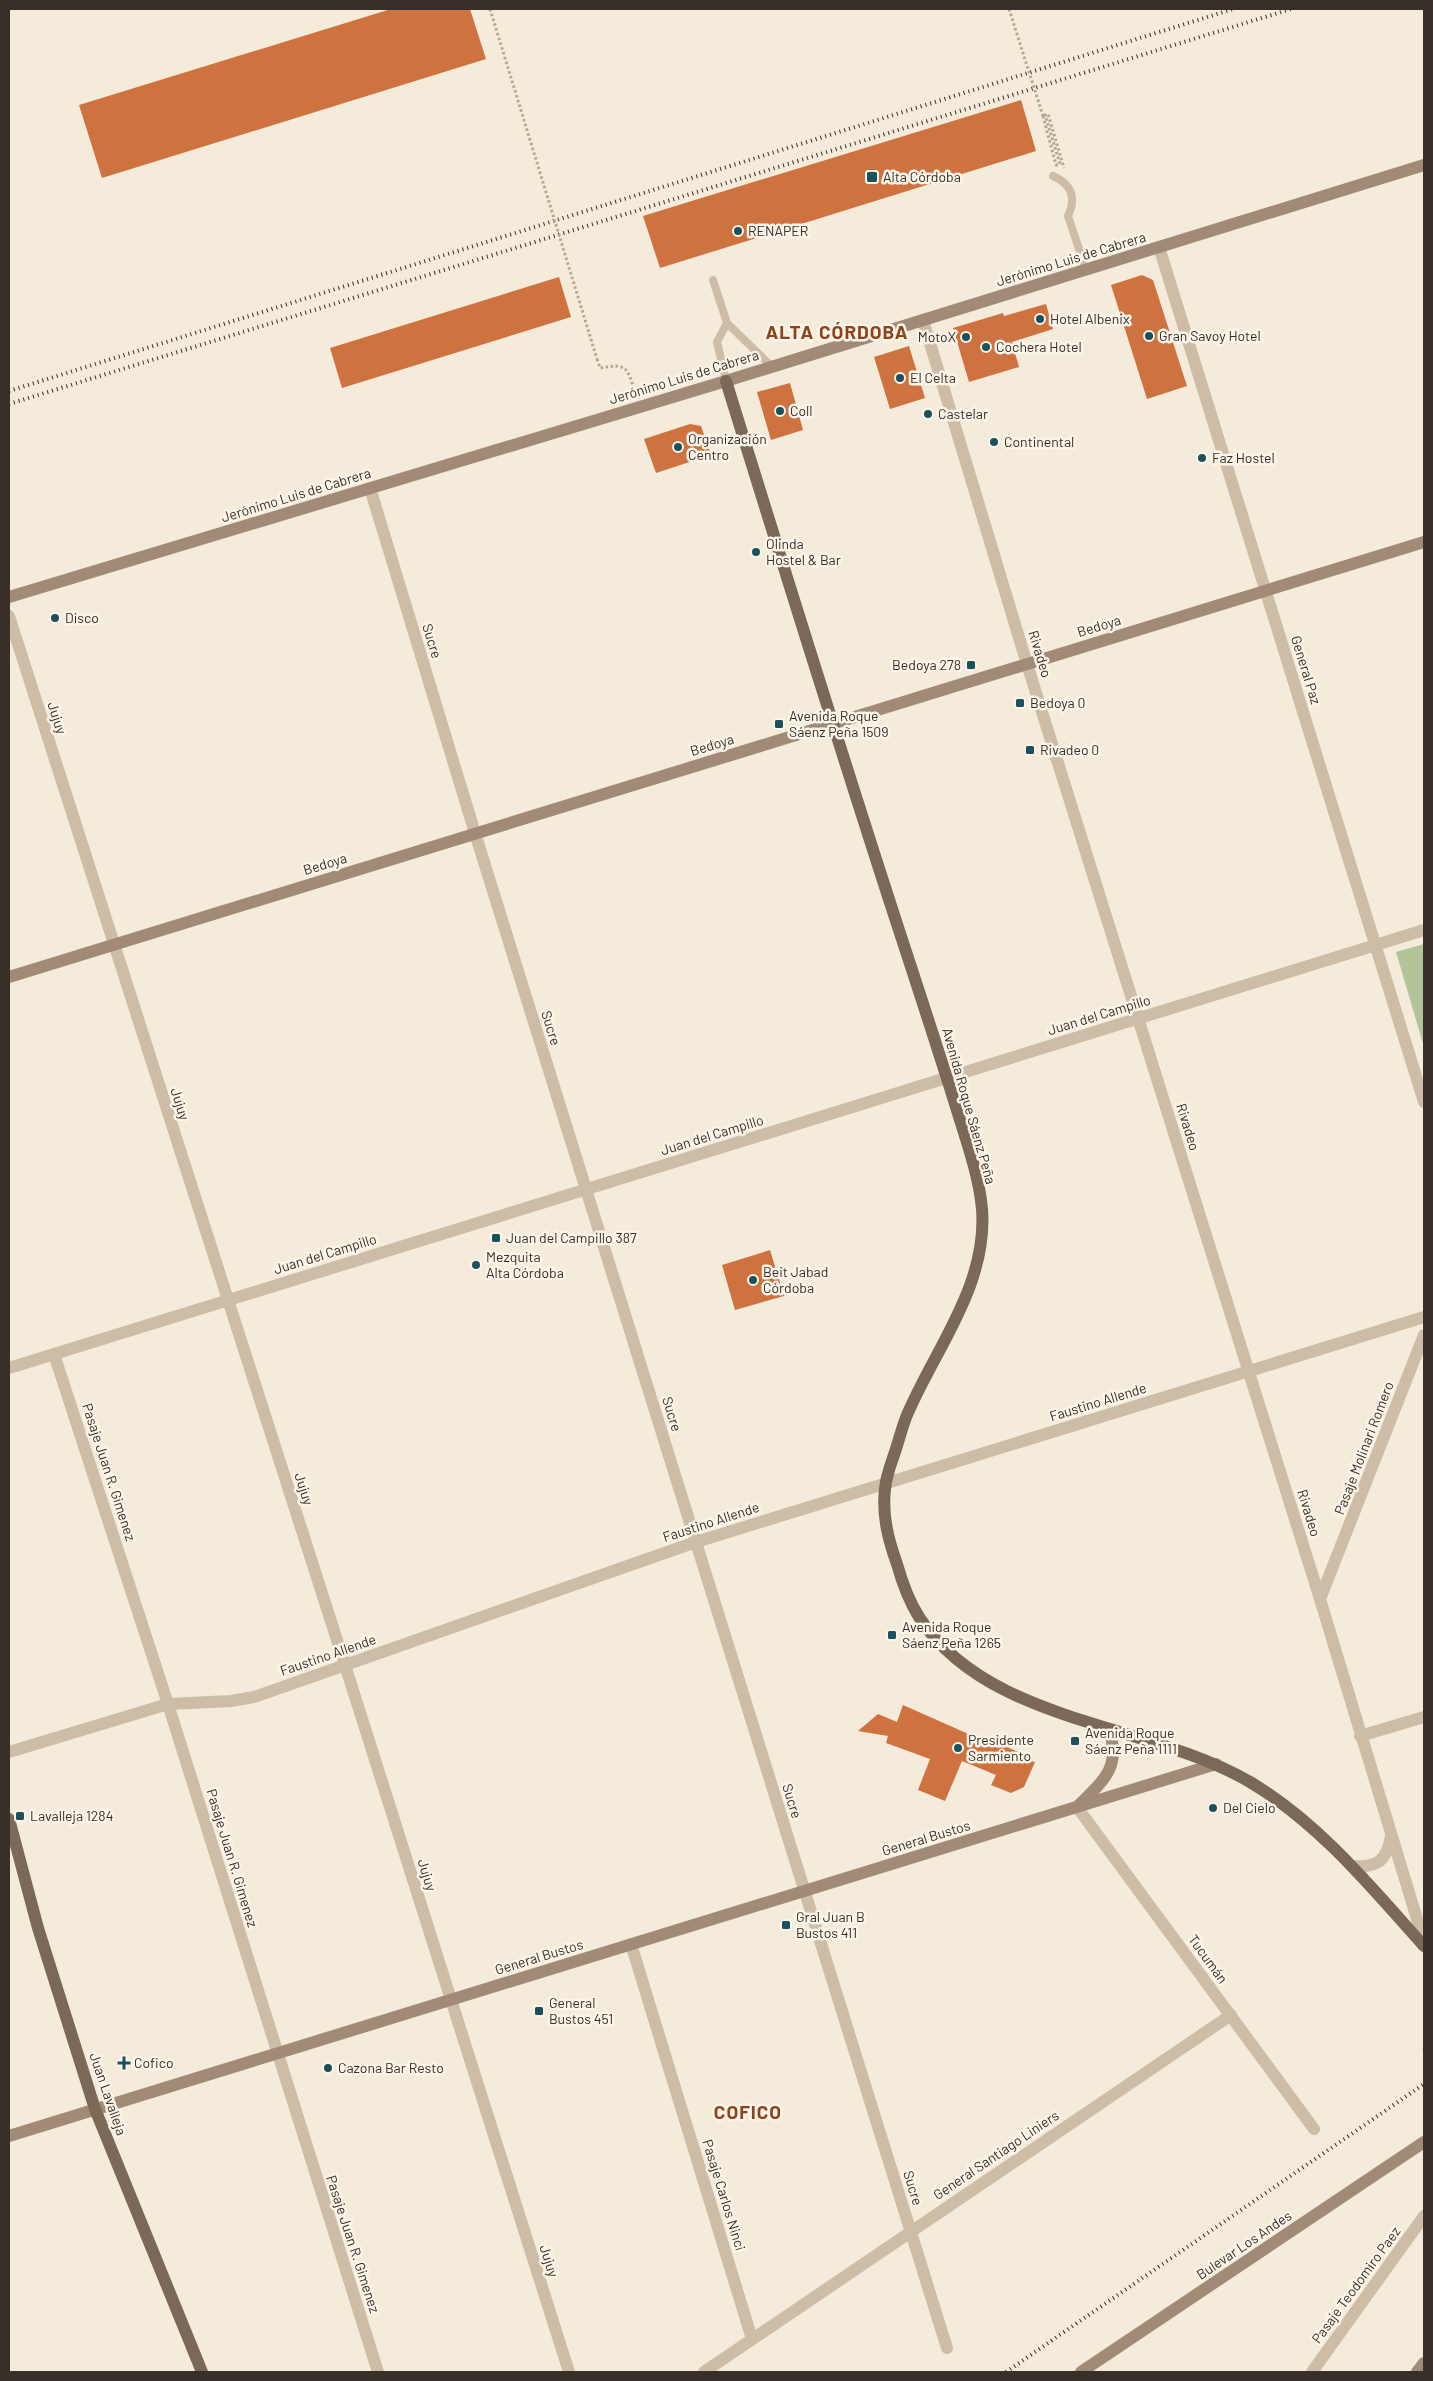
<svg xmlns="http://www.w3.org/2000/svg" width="1433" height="2381" viewBox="0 0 1433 2381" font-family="Barlow,sans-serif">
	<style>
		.green { fill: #b1c49a }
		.building { fill: #ce723f }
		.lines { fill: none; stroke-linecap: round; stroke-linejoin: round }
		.path { stroke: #b9a690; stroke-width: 3; stroke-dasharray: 2.5 2.5; stroke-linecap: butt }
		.service { stroke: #cdbca6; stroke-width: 8 }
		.minor { stroke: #cdbca6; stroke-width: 12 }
		.secondary { stroke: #a18b77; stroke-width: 12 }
		.primary { stroke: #7b6857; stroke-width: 12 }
		.rail { stroke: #382f28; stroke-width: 4; stroke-dasharray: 1 4; stroke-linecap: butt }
		.path-bridge { stroke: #b9a690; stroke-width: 3; stroke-dasharray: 2.5 2.5; stroke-linecap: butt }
		.poi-dot { fill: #1a515d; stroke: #fbf4e8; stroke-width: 2 }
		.labels { text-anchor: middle; stroke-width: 5; stroke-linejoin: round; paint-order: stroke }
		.poi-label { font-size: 14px; fill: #382f28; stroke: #fbf4e8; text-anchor: start }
		.street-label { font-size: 14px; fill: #382f28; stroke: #fbf4e8 }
		.district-label { font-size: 19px; font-weight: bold; letter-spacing: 1px; fill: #8d431b; stroke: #fbf4e8 }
	</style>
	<rect width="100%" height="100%" fill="#f4ebdb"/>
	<path class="green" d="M1424,944V1047L1396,952Z"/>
	<path class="building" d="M391,9H470L486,59L102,178L79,105Z
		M1021,100L1036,151L660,268L643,216Z
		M1142,275L1153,280L1187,386L1147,399L1111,285Z
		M559,277L571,317L342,388L330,348Z
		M1046,304L1053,329L1012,342L1019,367L969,382L953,328L1003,313L1004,316Z
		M909,346L925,398L890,409L874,357Z
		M790,383L803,430L771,440L757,392Z
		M690,424L701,426L711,455L656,473L644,439Z
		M770,1250L784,1296L735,1310L722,1265Z
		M903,1705L1000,1748L1002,1745L1033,1758L1031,1761L1035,1762L1024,1787L1011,1793L991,1785L996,1775L962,1761L945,1801L918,1790L930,1759L886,1743L888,1736L858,1731L878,1714L897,1722Z"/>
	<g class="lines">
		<path class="path" d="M1043,116L1056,165L1060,164L1045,115L1048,114L1064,168
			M597,359L600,368C627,363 627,367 635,392
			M1424,2049V2051"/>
		<path class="service" d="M1053,176C1071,184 1077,197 1068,216L1086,270
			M713,280L727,323L771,366
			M726,381L717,342L727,323"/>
		<path class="minor" d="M1159,247L1424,1102
			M923,320L1027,664L1320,1599L1424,1942
			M370,488L475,833L947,2348
			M9,616L345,1665L569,2372
			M54,1354L168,1704L378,2372
			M9,1368L1424,930
			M1320,1599L1424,1335
			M1360,1736L1424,1717
			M9,1752L168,1704L231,1701L254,1697L696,1542L1424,1317
			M1077,1807L1314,2129
			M1352,1866C1377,1868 1387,1861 1391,1836
			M631,1944L752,2339
			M704,2372L1231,2015
			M1312,2372L1424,2216"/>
		<path class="secondary" d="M9,597L726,381L1424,165
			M9,977L1424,542
			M1079,1805C1105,1779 1121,1767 1109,1729
			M9,2136L1216,1764
			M1081,2372L1424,2142
			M1417,2372L1424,2363"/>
		<path class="primary" d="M726,381C782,562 838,743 897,924C917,985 937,1046 956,1107C966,1140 979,1175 982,1209C988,1285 935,1349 907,1415C902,1427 899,1440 895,1452C891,1464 886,1476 885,1489C882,1515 888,1539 897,1564C902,1582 909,1601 919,1617C988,1724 1148,1722 1250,1782C1319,1823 1371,1887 1424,1946
			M9,1819L38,1928L95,2109L202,2372"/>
		<path class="rail" d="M9,391L1233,9
			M9,404L1291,9
			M1006,2372L1424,2084"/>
		<path class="path-bridge" d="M490,9L597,359
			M1009,9L1043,116"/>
	</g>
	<g class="poi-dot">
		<rect x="866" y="171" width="12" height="12" rx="2.5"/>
		<circle cx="738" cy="231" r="5"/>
		<circle cx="1040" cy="319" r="5"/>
		<circle cx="1149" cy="336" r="5"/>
		<circle cx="966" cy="337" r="5"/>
		<circle cx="986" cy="347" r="5"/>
		<circle cx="900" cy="378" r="5"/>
		<circle cx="780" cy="411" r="5"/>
		<circle cx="928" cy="414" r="5"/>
		<circle cx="994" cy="442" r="5"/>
		<circle cx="678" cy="447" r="5"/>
		<circle cx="1202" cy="458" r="5"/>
		<circle cx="756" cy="552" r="5"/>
		<circle cx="55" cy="618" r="5"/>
		<rect x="966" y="660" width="10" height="10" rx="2.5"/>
		<rect x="1015" y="698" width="10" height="10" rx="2.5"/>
		<rect x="774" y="719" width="10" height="10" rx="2.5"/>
		<rect x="1025" y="745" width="10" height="10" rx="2.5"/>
		<rect x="491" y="1233" width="10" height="10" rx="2.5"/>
		<circle cx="476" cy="1265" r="5"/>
		<circle cx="753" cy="1280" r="5"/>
		<rect x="887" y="1630" width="10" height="10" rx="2.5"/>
		<rect x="1070" y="1736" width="10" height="10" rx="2.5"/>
		<circle cx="958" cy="1748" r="5"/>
		<circle cx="1213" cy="1808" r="5"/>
		<rect x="15" y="1811" width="10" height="10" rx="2.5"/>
		<rect x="781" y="1920" width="10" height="10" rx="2.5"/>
		<rect x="534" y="2006" width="10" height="10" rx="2.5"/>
		<path d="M121.5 2055.5h5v5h5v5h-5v5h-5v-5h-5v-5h5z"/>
		<circle cx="328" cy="2068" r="5"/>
	</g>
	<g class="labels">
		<g class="poi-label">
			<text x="883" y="182">Alta Córdoba</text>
			<text x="748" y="236">RENAPER</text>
			<text x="1050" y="324">Hotel Albenix</text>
			<text x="1159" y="341">Gran Savoy Hotel</text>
			<text x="956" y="342" text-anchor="end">MotoX</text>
			<text x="996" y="352">Cochera Hotel</text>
			<text x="910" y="383">El Celta</text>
			<text x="790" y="416">Coll</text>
			<text x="938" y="419">Castelar</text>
			<text x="688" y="444">Organización<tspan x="688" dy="16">Centro</tspan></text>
			<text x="1004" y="447">Continental</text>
			<text x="1212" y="463">Faz Hostel</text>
			<text x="766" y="549">Olinda<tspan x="766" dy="16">Hostel &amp; Bar</tspan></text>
			<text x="65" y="623">Disco</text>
			<text x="961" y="670" text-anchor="end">Bedoya 278</text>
			<text x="1030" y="708">Bedoya 0</text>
			<text x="789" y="721">Avenida Roque<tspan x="789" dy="16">Sáenz Peña 1509</tspan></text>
			<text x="1040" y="755">Rivadeo 0</text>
			<text x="506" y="1243">Juan del Campillo 387</text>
			<text x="486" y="1262">Mezquita<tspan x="486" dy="16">Alta Córdoba</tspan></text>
			<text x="763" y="1277">Beit Jabad<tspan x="763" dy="16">Córdoba</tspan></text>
			<text x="902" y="1632">Avenida Roque<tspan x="902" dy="16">Sáenz Peña 1265</tspan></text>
			<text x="1085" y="1738">Avenida Roque<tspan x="1085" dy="16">Sáenz Peña 1111</tspan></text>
			<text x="968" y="1745">Presidente<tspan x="968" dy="16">Sarmiento</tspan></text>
			<text x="1223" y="1813">Del Cielo</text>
			<text x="30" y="1821">Lavalleja 1284</text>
			<text x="796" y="1922">Gral Juan B<tspan x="796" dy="16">Bustos 411</tspan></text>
			<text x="549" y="2008">General<tspan x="549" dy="16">Bustos 451</tspan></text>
			<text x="134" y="2068">Cofico</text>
			<text x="338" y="2073">Cazona Bar Resto</text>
		</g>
		<g class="street-label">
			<text transform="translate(1071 259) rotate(-17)" y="5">Jerónimo Luis de Cabrera</text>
			<text transform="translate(684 377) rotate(-17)" y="5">Jerónimo Luis de Cabrera</text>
			<text transform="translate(296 495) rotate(-17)" y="5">Jerónimo Luis de Cabrera</text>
			<text transform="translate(1099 626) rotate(-17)" y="5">Bedoya</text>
			<text transform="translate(432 641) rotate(73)" y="5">Sucre</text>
			<text transform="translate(1040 654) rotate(73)" y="5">Rivadeo</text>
			<text transform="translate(1306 670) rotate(73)" y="5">General Paz</text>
			<text transform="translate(57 718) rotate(72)" y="5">Jujuy</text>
			<text transform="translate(712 745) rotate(-17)" y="5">Bedoya</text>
			<text transform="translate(325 864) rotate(-17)" y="5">Bedoya</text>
			<text transform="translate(1099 1015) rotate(-17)" y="5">Juan del Campillo</text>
			<text transform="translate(551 1028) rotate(73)" y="5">Sucre</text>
			<text transform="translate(180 1104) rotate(72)" y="5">Jujuy</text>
			<text transform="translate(969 1106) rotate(74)" y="5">Avenida Roque Sáenz Peña</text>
			<text transform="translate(1188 1127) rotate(73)" y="5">Rivadeo</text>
			<text transform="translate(712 1135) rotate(-17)" y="5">Juan del Campillo</text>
			<text transform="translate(325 1254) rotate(-17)" y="5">Juan del Campillo</text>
			<text transform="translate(1098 1402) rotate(-17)" y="5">Faustino Allende</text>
			<text transform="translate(672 1414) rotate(73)" y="5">Sucre</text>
			<text transform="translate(1364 1448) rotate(-69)" y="5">Pasaje Molinari Romero</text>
			<text transform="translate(109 1472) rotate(72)" y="5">Pasaje Juan R. Gimenez</text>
			<text transform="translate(304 1489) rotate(72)" y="5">Jujuy</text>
			<text transform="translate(1309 1513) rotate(73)" y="5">Rivadeo</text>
			<text transform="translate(711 1522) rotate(-18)" y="5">Faustino Allende</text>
			<text transform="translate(328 1655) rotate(-19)" y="5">Faustino Allende</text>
			<text transform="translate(792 1801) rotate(73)" y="5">Sucre</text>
			<text transform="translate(926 1838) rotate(-17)" y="5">General Bustos</text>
			<text transform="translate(232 1858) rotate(73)" y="5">Pasaje Juan R. Gimenez</text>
			<text transform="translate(427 1875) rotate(73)" y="5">Jujuy</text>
			<text transform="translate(539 1957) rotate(-17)" y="5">General Bustos</text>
			<text transform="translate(1208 1959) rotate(54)" y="5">Tucumán</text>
			<text transform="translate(108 2094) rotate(71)" y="5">Juan Lavalleja</text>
			<text transform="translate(996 2155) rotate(-34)" y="5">General Santiago Liniers</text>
			<text transform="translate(913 2188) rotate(73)" y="5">Sucre</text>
			<text transform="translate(724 2195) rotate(73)" y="5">Pasaje Carlos Ninci</text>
			<text transform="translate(353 2244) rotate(72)" y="5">Pasaje Juan R. Gimenez</text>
			<text transform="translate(1244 2245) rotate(-34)" y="5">Bulevar Los Andes</text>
			<text transform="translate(549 2261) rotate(72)" y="5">Jujuy</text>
			<text transform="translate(1356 2285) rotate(-54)" y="5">Pasaje Teodomiro Paez</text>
		</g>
		<g class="district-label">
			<text x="837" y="339">ALTA CÓRDOBA</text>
			<text x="748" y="2119">COFICO</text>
		</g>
	</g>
	<rect width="1433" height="2381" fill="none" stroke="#382f28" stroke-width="20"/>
</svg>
